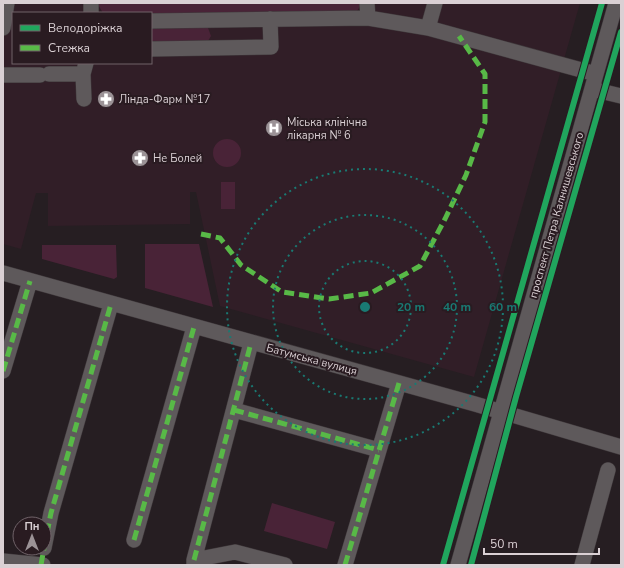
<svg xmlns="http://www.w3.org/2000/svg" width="624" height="568" viewBox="0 0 624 568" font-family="'Nunito Sans',sans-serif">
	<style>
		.built { fill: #311e27; fill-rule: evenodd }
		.green { fill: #492337 }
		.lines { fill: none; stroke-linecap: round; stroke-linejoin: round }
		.minor-casing { stroke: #3f383b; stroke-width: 16 }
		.minor { stroke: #5e595b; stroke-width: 15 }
		.quiet { stroke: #58b947; stroke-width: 5; stroke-dasharray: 10 5; stroke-linecap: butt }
		.cycleway-casing { stroke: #291b21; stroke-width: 8 }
		.cycleway { stroke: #20a55d; stroke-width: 6 }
		.ring { fill: none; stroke: #197a73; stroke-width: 2; stroke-dasharray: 2 4 }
		.labels { text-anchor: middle; stroke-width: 4; stroke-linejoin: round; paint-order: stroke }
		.poi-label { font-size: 11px; fill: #dad0d4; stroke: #291b21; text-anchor: start }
		.street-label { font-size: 11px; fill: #dad0d4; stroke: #291b21 }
		.centre { fill: #197a73; stroke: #291b21; stroke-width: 2 }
		.ring-label { font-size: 12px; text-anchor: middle; font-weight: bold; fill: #197a73; stroke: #291b21; stroke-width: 4; stroke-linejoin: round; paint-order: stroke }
	</style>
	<rect width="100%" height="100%" fill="#261e22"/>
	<path class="built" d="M3,3H580L474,377L220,306L196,192H190V224L48,226V193H36L21,249L3,244ZM13,13H151V63H13Z"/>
	<path class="green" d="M97,3H362L357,11L151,16V13H103Z
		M151,26L208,28L211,36L208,41L151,45Z
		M213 153a14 14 0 1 1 28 0a14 14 0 1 1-28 0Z
		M221,182H235V209H221Z
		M145,244H199L213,307L145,288Z
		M42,245H116L117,277L114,279L42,259Z
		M272,503L335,522L327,549L264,531Z"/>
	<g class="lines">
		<g class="minor-casing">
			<path id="minor" d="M91,3V13
				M367,3L368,18
				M151,21L368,18L428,28L596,74
				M3,28L7,3
				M428,28L435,3
				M151,49L271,47L270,19
				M49,74H83
				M3,75H40
				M592,89L621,96
				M84,99L83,74L86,63
				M3,273L475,404L621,447
				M3,371L30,281
				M234,410L379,450
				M134,540L194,327
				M44,548L51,513L111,304
				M194,560L251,343
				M3,561L43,565
				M194,565V560L235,552L285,565
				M345,565L399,383
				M458,565L616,3
				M582,565L608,470"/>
		</g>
		<use href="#minor" class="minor"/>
		<path class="quiet" d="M201,234L220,238L241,265L282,292L329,299L371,293L420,266L445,219L466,175L485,122V74L459,36
			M3,371L30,281
			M234,410L379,450
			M134,540L194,327
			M44,548L51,513L111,304
			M194,560L251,343
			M41,565L44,548
			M345,565L399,383"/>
		<g class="cycleway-casing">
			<path id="cycleway" d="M443,565L602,3
				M471,565L516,397L621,32"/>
		</g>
		<use href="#cycleway" class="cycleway"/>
	</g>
	<g class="ring">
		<circle cx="365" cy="307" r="46"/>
		<circle cx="365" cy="307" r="92"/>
		<circle cx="365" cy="307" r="138"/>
	</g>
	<defs>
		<g id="pharmacy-disc" transform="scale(0.9)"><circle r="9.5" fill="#9b9296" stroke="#291b21"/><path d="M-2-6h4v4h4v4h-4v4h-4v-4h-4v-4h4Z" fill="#fff"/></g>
		<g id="hospital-disc" transform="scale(0.9)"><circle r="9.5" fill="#9b9296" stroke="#291b21"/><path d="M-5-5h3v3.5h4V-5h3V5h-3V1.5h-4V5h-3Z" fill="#fff"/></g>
	</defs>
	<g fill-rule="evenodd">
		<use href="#pharmacy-disc" x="106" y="99"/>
		<use href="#hospital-disc" x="274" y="128"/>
		<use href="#pharmacy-disc" x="140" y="158"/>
	</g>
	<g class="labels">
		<g class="poi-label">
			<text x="119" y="103">Лінда-Фарм №17</text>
			<text x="287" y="126">Міська клінічна<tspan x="287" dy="13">лікарня № 6</tspan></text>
			<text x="153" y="162">Не Болей</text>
		</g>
		<g class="street-label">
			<text transform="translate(556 215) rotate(-74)" y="4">проспект Петра Калнишевського</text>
			<text transform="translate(312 359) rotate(15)" y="4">Батумська вулиця</text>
		</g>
	</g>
	<circle cx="365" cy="307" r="6" class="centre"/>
	<g class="ring-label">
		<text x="411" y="311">20 m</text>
		<text x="457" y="311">40 m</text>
		<text x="503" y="311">60 m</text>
	</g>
	<rect width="624" height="568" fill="none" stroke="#dad0d4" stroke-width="8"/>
	<rect x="12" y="12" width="140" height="52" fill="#291b21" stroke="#706369"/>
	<rect x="20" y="25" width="20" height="6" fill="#20a55d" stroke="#706369"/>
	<text x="48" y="32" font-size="12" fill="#dad0d4">Велодоріжка</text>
	<rect x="20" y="45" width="20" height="6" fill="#58b947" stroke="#706369"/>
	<text x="48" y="52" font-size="12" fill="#dad0d4">Стежка</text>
	<g transform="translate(32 536)"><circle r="19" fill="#291b21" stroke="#706369"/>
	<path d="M0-3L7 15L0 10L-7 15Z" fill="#9b9296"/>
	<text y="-6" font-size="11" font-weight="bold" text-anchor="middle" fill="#dad0d4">Пн</text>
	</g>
	<path d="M484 548v6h115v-6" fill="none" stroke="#dad0d4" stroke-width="2"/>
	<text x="490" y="548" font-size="12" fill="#dad0d4" stroke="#291b21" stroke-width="3" paint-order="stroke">50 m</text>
</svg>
